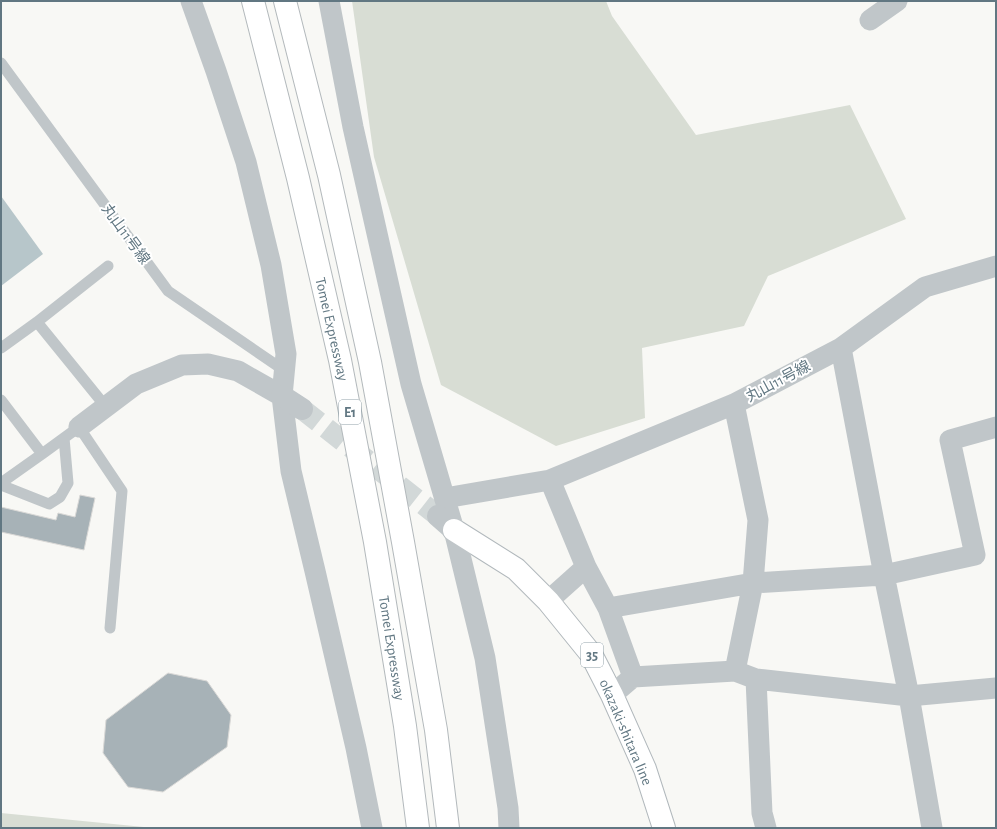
<svg xmlns="http://www.w3.org/2000/svg" width="997" height="829" viewBox="0 0 997 829" font-family="'Alegreya Sans','Noto Sans JP',sans-serif">
	<style>
		.green { fill: #d8ddd4 }
		.water { fill: #b7c6ca }
		.building { fill: #a7b2b7; stroke: #dad9d7 }
		.lines { fill: none; stroke-linecap: round; stroke-linejoin: round }
		.minor-tunnel { stroke: #d2d8d8; stroke-width: 21; stroke-dasharray: 21 10; stroke-linecap: butt }
		.primary-casing { stroke: #b1b8bc; stroke-width: 24 }
		.motorway-casing { stroke: #b3b9bc; stroke-width: 24 }
		.service { stroke: #c0c6c9; stroke-width: 11 }
		.minor { stroke: #c0c6c9; stroke-width: 21 }
		.tertiary { stroke: #c0c6c9; stroke-width: 22 }
		.primary { stroke: #fff; stroke-width: 22 }
		.motorway { stroke: #fff; stroke-width: 22 }
		.labels { text-anchor: middle; stroke-width: 4; stroke-linejoin: round; paint-order: stroke }
		.shield { fill: #fff; stroke: #90a0a8; stroke-width: 1 }
		.shield-label { font-size: 14px; font-weight: bold; fill: #617782 }
		.street-label { font-size: 15px; fill: #617782; stroke: #fff }
	</style>
	<rect width="100%" height="100%" fill="#f8f8f5"/>
	<path class="green" d="M352,1H606L612,16L696,135L850,105L906,219L768,276L744,326L642,348L645,418L556,446L441,385L374,157Z
		M1,813L154,828H1Z"/>
	<path class="water" d="M1,196L43,254L1,286Z"/>
	<path class="building" d="M80,495L95,498L84,550L1,532V507L56,520L58,513L75,517Z
		M168,673L207,681L231,715L227,747L163,792L128,787L103,753L106,720Z"/>
	<g class="lines">
		<path class="minor-tunnel" d="M302,409L438,516"/>
		<g class="primary-casing">
			<path id="primary" d="M454,530L516,569L548,601L591,654L612,695L645,769L664,828"/>
		</g>
		<g class="motorway-casing">
			<path id="motorway" d="M253,1L298,178L340,360L375,542L405,726L418,828
				M285,1L329,175L370,362L403,542L436,730L448,828"/>
		</g>
		<path class="service" d="M1,63L168,291L285,371
			M37,322L106,407
			M1,348L37,322L108,266
			M1,400L42,454L79,427L122,491L110,628
			M1,483L42,454
			M1,485L49,504L60,497L68,483L64,438"/>
		<path class="minor" d="M191,1L216,71L246,162L271,265L286,354L282,396L291,471L315,571L356,748L372,828
			M329,1L353,127L411,384L454,530L485,658L508,808L509,828
			M870,20L897,1
			M841,348L884,575L909,696L932,828
			M734,404L758,520L753,583L735,671
			M79,427L136,384L182,365L208,364L238,371L282,396
			M550,480L586,567L608,608L633,677
			M445,498L550,480L734,404L841,348L925,287L996,266
			M548,601L586,567
			M608,608L753,583L884,575L975,555L950,440L996,427V428
			M756,679L762,813L766,828
			M612,695L633,677L735,671L756,679L909,696L996,688"/>
		<path class="tertiary" d="M282,396L302,409
			M438,516L454,530"/>
		<use href="#primary" class="primary"/>
		<use href="#motorway" class="motorway"/>
	</g>
	<g class="labels">
		<g class="shield">
			<rect x="339" y="400" width="22" height="24" rx="3"/>
			<rect x="581" y="643" width="22" height="24" rx="3"/>
		</g>
		<g class="shield-label">
			<text x="350" y="417">E1</text>
			<text x="592" y="660">35</text>
		</g>
		<g class="street-label">
			<text transform="translate(126 234) rotate(54)" y="5">丸山11号線</text>
			<text transform="translate(332 329) rotate(77)" y="5">Tomei Expressway</text>
			<text transform="translate(778 381) rotate(-28)" y="5">丸山11号線</text>
			<text transform="translate(392 648) rotate(81)" y="5">Tomei Expressway</text>
			<text transform="translate(626 732) rotate(67)" y="5">okazaki-shitara line</text>
		</g>
	</g>
	<rect width="997" height="829" fill="none" stroke="#617782" stroke-width="4"/>
</svg>
